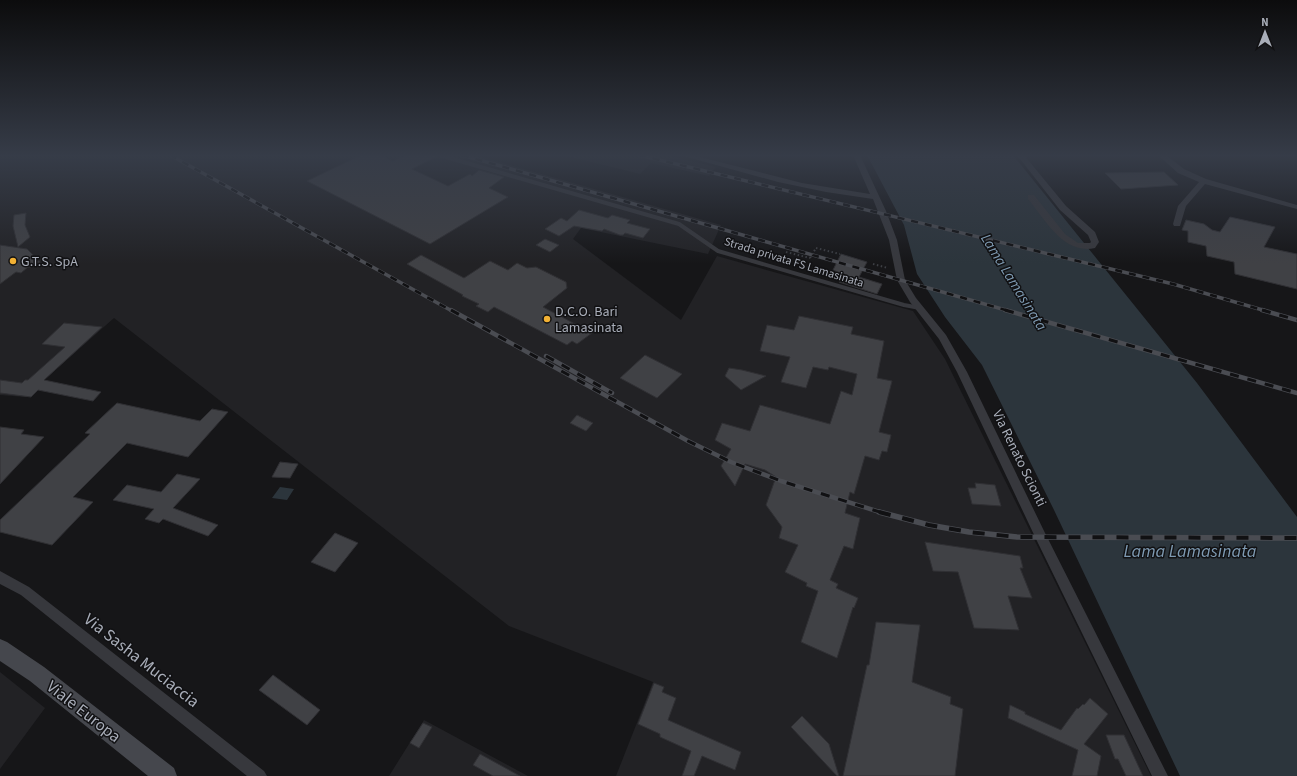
<svg xmlns="http://www.w3.org/2000/svg" width="1297" height="776" viewBox="0 0 1297 776" font-family="'Source Sans 3',sans-serif">
	<style>
		.built { fill: #222225 }
		.water { fill: #2c353c }
		.building { fill: #404145; stroke: #303034 }
		.lines { fill: none; stroke-linecap: round; stroke-linejoin: round }
		.path { stroke: #3d3f44; stroke-width: 2; stroke-dasharray: 1.5 2.5; stroke-linecap: butt }
		.service { stroke: #37383d; stroke-width: 4 }
		.minor { fill: #37383d; fill-rule: evenodd }
		.secondary { fill: #45474d; fill-rule: evenodd }
		.rail-far2-casing { stroke: #4a4c52; stroke-width: 3.5 }
		.rail-far1-casing { stroke: #4a4c52; stroke-width: 4.5 }
		.rail-casing { stroke: #4a4c52; stroke-width: 5.5 }
		.rail-far2 { stroke: #111113; stroke-width: 2.5; stroke-dasharray: 7; stroke-linecap: butt }
		.rail-far1 { stroke: #111113; stroke-width: 3; stroke-dasharray: 9; stroke-linecap: butt }
		.rail { stroke: #111113; stroke-width: 4; stroke-dasharray: 12; stroke-linecap: butt }
		.path-bridge { stroke: #3d3f44; stroke-width: 2; stroke-dasharray: 1.5 2.5; stroke-linecap: butt }
		.poi-dot { fill: #f2b134; stroke: #111113; stroke-width: 1.5 }
		.labels { text-anchor: middle; stroke-width: 3; stroke-linejoin: round; paint-order: stroke }
		.far-street-label { font-size: 12px; fill: #a8adb8; stroke: #111113 }
		.poi-label { font-size: 14px; fill: #a8adb8; stroke: #111113; text-anchor: start }
		.street-label { font-size: 14px; fill: #a8adb8; stroke: #111113 }
		.water-label { font-size: 15px; font-style: italic; fill: #7f9bb3; stroke: #111113 }
		.near-street-label { font-size: 17px; fill: #a8adb8; stroke: #111113 }
		.near-water-label { font-size: 18px; font-style: italic; fill: #7f9bb3; stroke: #111113 }
	</style>
	<rect width="100%" height="100%" fill="#161618"/>
	<path class="built" d="M0,155H475L721,225L708,254L581,228L573,239L681,320L717,256L913,311L945,359L1151,776H616L653,682L509,626L114,318L25,397L0,395Z
		M563,155H666L716,167L709,176L651,163L640,174Z
		M0,672L45,708L0,769Z
		M424,720L528,776H389Z"/>
	<path class="water" d="M867,155H1013L1197,383L1297,517V776H1180L1054,510L982,365L945,317L917,274L904,225Z
		M280,487L294,489L287,500L272,498Z"/>
	<path class="building" d="M361,155H380L393,161L405,155H436V157L412,169L448,186L470,174L472,176L479,170L504,177L489,188L508,197L430,244L307,181Z
		M1164,172L1178,185L1121,189L1105,173Z
		M579,210L608,218L612,215L630,220L627,223L650,229L643,238L625,233L623,235H620L604,229L602,231L574,226L559,236L545,229L561,218L567,221Z
		M26,213L25,225L30,237L18,247L13,226L14,215Z
		M1230,217L1275,227L1264,247L1297,254V289L1235,274L1234,262L1207,256L1206,246L1188,242V231L1182,230L1186,220L1204,224L1212,230L1220,232Z
		M545,239L559,245L550,252L536,245Z
		M0,245L27,249L33,255L31,256L40,262L31,267H28L21,273L16,272L0,284Z
		M841,254L867,262L859,277L882,284L877,294L839,282L843,274L833,270Z
		M421,255L464,278L490,261L508,270L517,263L527,268L536,267L566,282L567,288L543,307L592,333L577,344L572,341L567,345L494,307L488,312L476,306L479,304L462,296L463,295L407,264Z
		M799,316L853,327L851,334L884,341L877,378L892,381L879,432L891,435L887,452L882,451L879,460L865,456L854,494L850,492L845,513L860,518L853,549L844,546L830,580L838,584L836,588L858,598L854,608L853,607L837,658L801,642L818,591L806,586L807,583L785,572L798,545L779,538L782,527L766,505L776,477L765,470L745,464L735,486L721,466L731,449L715,440L722,423L750,431L760,405L830,424L841,391L852,395L857,374L829,367L828,370L813,367L806,388L781,382L790,357L760,351L767,325L794,330Z
		M64,323L102,327L44,380L101,392L93,401L38,390L31,397L0,393V380L22,383L25,380H28L65,347L42,344Z
		M645,355L682,374L657,398L620,378Z
		M729,368L742,370L766,376L741,390L725,376Z
		M117,403L200,421L212,409L228,412L188,457L127,443L73,497L93,502L52,545L0,532V520L90,434L85,433Z
		M577,415L593,423L586,431L570,423Z
		M0,427L24,430L21,434L44,437L0,484Z
		M280,462L298,464L290,478L272,477Z
		M177,474L200,479L173,508L218,525L208,536L163,519L159,523L145,519L154,509L113,500L127,485L161,492Z
		M975,483L995,485L1001,506L972,504L968,488H976Z
		M335,533L358,543L335,572L311,562Z
		M925,542L1020,556L1023,568H1020L1032,598L1008,596L1019,630L974,628L958,572L933,571Z
		M876,622L920,625L912,682L951,697L950,704L963,709L955,776H843L867,665H869Z
		M273,675L320,710L307,725L259,690Z
		M654,683L664,687L662,692L676,698L668,720L741,752L735,770L702,756L694,776H682L691,751L660,737V734L638,724Z
		M1090,698L1108,714L1084,744L1101,756L1097,776H1072L1078,750L1008,718L1010,705L1025,712V714L1061,730L1077,708L1078,709L1083,704L1084,705Z
		M802,716L829,744L839,776H837L791,727Z
		M423,723L432,727L419,748L410,743Z
		M1106,735H1124L1143,776H1126L1118,759H1115Z
		M480,754L520,776H493L473,765Z"/>
	<g class="lines">
		<path class="path" d="M816,248L840,254
			M786,252L810,258
			M873,264L888,268"/>
		<path class="service" d="M439,155L679,224L718,251L904,305L920,308"/>
		<path class="minor" d="M680,155H692L802,183L870,194L853,155H860L886,211L897,240L905,280L916,298L946,335L967,372L1045,533L1168,776H1152L1037,541L957,372L939,339L910,302L897,280L889,240L873,199L826,192L778,182Z
			M1017,155H1024L1066,206L1095,232L1099,242L1095,248C1063,255 1045,219 1028,199V195H1034L1065,234L1078,243H1090L1091,242L1088,235L1060,210Z
			M1158,155H1166L1184,169L1206,179L1297,205V209L1205,184L1186,206L1180,226H1174L1173,224L1178,206L1199,182L1178,173Z
			M0,571L29,587L264,771L267,776H247L21,595L0,584Z"/>
		<path class="secondary" d="M0,639L7,642L44,667L174,768L177,776H148L30,681L0,661Z"/>
		<g class="rail-far2-casing">
			<path id="rail-far2" d="M170,155L452,311
				M462,155L1009,311
				M639,155L1173,284L1266,311"/>
		</g>
		<g class="rail-far1-casing">
			<path id="rail-far1" d="M451,310L688,441L731,462L781,481L883,513
				M1005,310L1297,393
				M1262,310L1297,320
				M546,356L612,393"/>
		</g>
		<g class="rail-casing">
			<path id="rail" d="M879,512L929,525L969,532L1017,537L1297,538"/>
		</g>
		<use href="#rail-far2" class="rail-far2"/>
		<use href="#rail-far1" class="rail-far1"/>
		<use href="#rail" class="rail"/>
		<path class="path-bridge" d="M810,258L816,248"/>
	</g>
	<linearGradient id="sky" x2="0" y2="1"><stop stop-color="#0c0c0d"/><stop offset="0.59" stop-color="#363c48"/><stop offset="1" stop-color="#363c48" stop-opacity="0"/></linearGradient>
	<rect width="1297" height="264" fill="url(#sky)"/>
	<g class="poi-dot">
		<circle cx="13" cy="261" r="4"/>
		<circle cx="547" cy="319" r="4"/>
	</g>
	<g class="labels">
		<g class="far-street-label">
			<text transform="translate(794 262) rotate(17)" y="4">Strada privata FS Lamasinata</text>
		</g>
		<g class="poi-label">
			<text x="21" y="266">G.T.S. SpA</text>
			<text x="555" y="316">D.C.O. Bari<tspan x="555" dy="16">Lamasinata</tspan></text>
		</g>
		<g class="street-label">
			<text transform="translate(1020 458) rotate(64)" y="5">Via Renato Scionti</text>
		</g>
		<g class="water-label">
			<text transform="translate(1014 282) rotate(58)" y="5">Lama Lamasinata</text>
		</g>
		<g class="near-street-label">
			<text transform="translate(142 660) rotate(38)" y="6">Via Sasha Muciaccia</text>
			<text transform="translate(84 711) rotate(38)" y="6">Viale Europa</text>
		</g>
		<g class="near-water-label">
			<text x="1190" y="557">Lama Lamasinata</text>
		</g>
	</g>
	<g transform="translate(1265 32)" stroke="#111113" stroke-width="3" paint-order="stroke">
	<path d="M0-3L7 15L0 10L-7 15Z" fill="#a8adb8"/>
	<text y="-6" font-size="11" font-weight="bold" text-anchor="middle" fill="#a8adb8">N</text>
	</g>
</svg>
